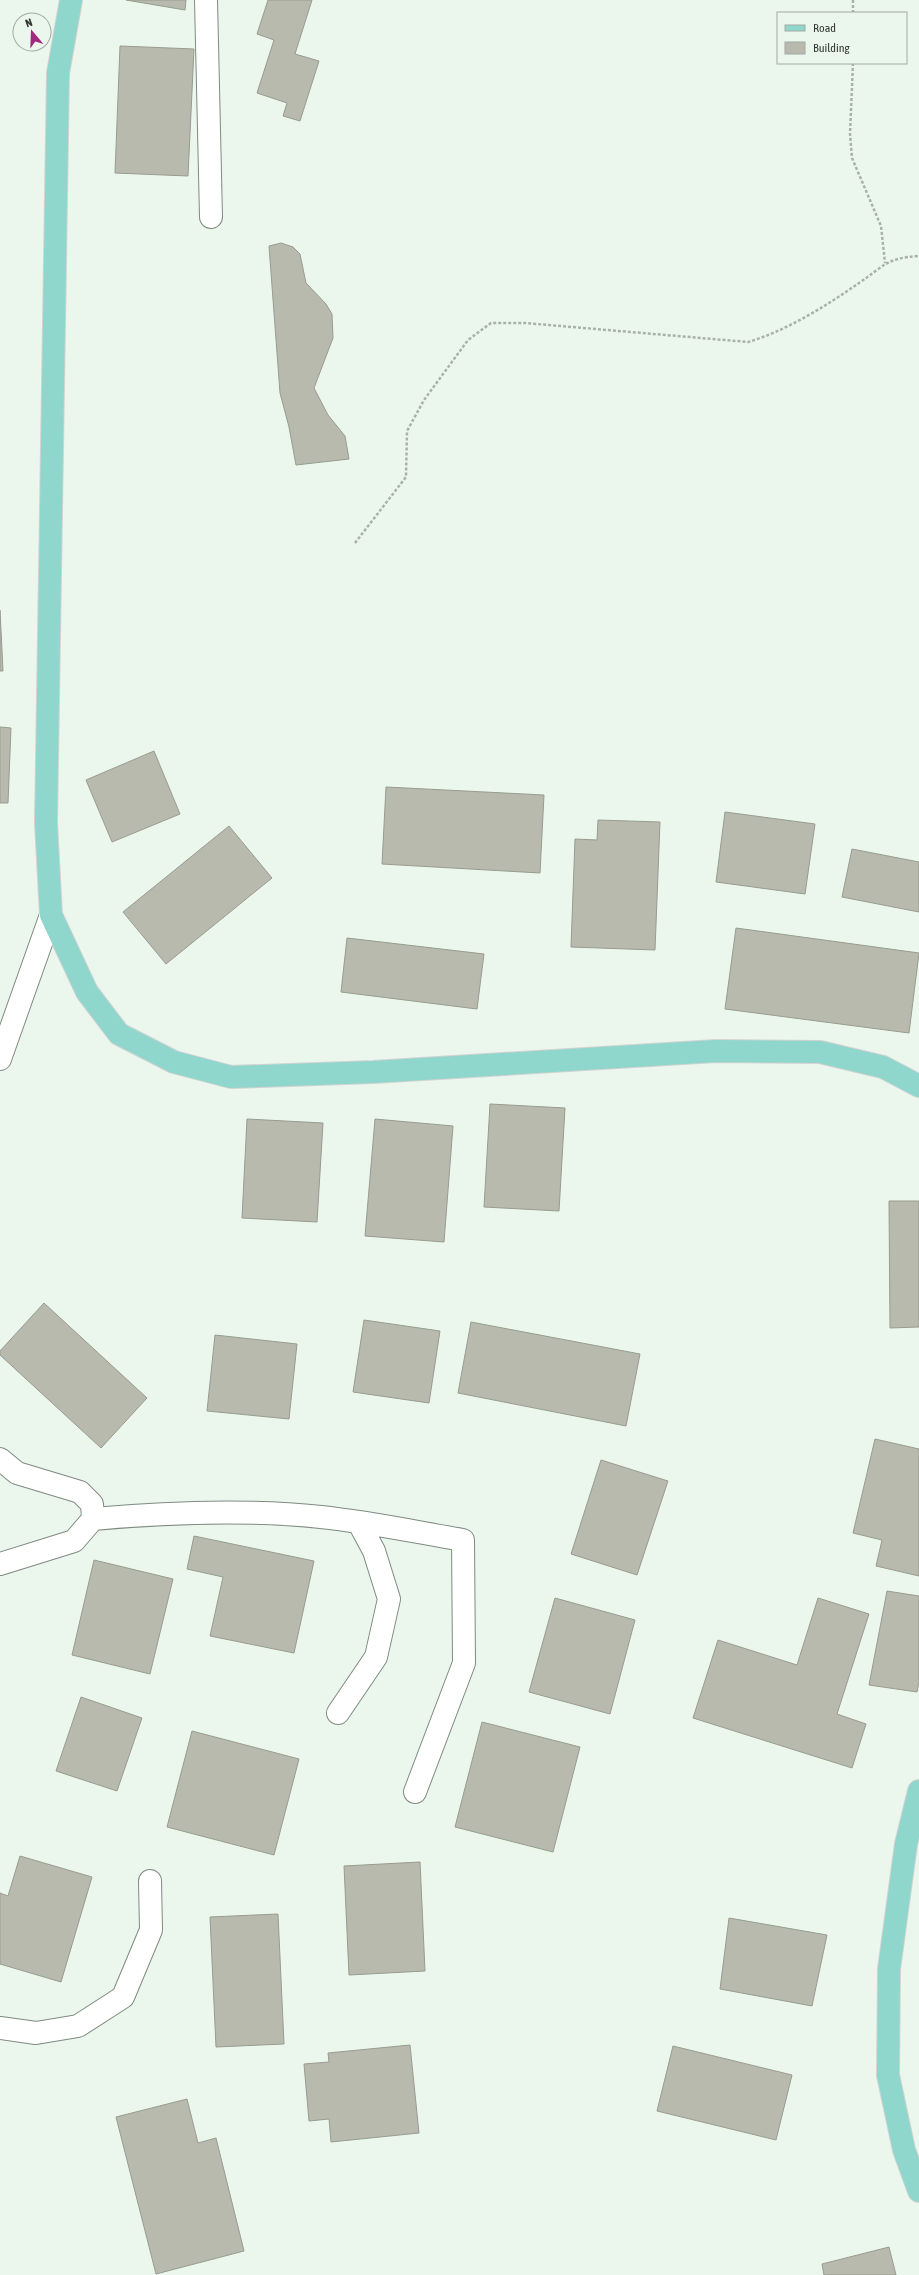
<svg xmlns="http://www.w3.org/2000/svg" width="919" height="2275" viewBox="0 0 919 2275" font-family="'Asap Condensed',sans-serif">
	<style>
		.building { fill: #b7baad; stroke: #999b8f }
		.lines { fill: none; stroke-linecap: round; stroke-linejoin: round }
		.minor-casing { stroke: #7f8a81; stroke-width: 24 }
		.major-casing { stroke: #d2d3d2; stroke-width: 24 }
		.path { stroke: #a9b2aa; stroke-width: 2.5; stroke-dasharray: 3 2; stroke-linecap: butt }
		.minor { stroke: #fff; stroke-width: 22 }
		.major { stroke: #8fd6cd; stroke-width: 22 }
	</style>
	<rect width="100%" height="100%" fill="#ebf7ed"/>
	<path class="building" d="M126,0H186L185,10Z
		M268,0H312L295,54L319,61L300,121L283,116L287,103L257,93L274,40L257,34Z
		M120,46L194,49L188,176L115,173Z
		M281,243L293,247L300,254L306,283L326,304L332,314L333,338L314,388L328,415L345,436L349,459L296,465L289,427L280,393L269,246Z
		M0,610L3,671H0Z
		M0,727L11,728L8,803H0Z
		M154,751L180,814L112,842L86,780Z
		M386,787L544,795L540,873L382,864Z
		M725,812L815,824L805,894L716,882Z
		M598,820L660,822L655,950L571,947L575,839L597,840Z
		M229,826L272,878L166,964L123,912Z
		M852,849L919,862V912L842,897Z
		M736,928L919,953L909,1033L725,1009Z
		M347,938L484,954L477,1009L341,992Z
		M490,1104L565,1108L559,1211L484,1207Z
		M247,1119L323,1123L317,1222L242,1218Z
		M375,1119L453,1126L444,1242L365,1236Z
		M889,1201H919V1327L890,1328Z
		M44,1303L147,1398L101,1448L0,1355V1351Z
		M364,1320L440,1331L429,1403L353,1392Z
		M471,1322L640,1354L626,1426L458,1393Z
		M215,1335L297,1344L289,1419L207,1411Z
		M875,1439L919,1449V1576L876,1566L882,1540L853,1533Z
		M601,1460L668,1481L637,1575L571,1554Z
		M194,1536L314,1561L294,1653L210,1636L223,1577L187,1569Z
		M94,1560L173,1579L150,1674L72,1655Z
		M887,1591L919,1596V1682L917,1692L869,1685Z
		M555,1598L635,1620L610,1714L529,1692Z
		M818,1598L869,1614L837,1714L866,1724L852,1768L693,1718L718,1640L797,1665Z
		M81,1697L142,1718L117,1791L56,1771Z
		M482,1722L580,1747L553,1852L455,1827Z
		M192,1731L299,1759L274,1855L167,1827Z
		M20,1856L92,1877L61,1982L0,1964V1893L8,1896Z
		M420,1862L425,1971L349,1975L344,1866Z
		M278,1914L284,2044L216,2047L210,1917Z
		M729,1918L827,1935L812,2006L720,1989Z
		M410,2045L419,2133L331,2142L329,2119L309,2121L304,2064L329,2062L328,2053Z
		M673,2046L792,2075L776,2140L657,2111Z
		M187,2099L198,2143L216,2138L244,2251L156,2274L116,2117Z
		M889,2247L896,2275H824L822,2264Z"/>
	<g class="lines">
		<g class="minor-casing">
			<path id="minor" d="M206,0L211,217
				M0,1059L51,915
				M0,1459L17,1473L80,1492L92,1504L93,1519
				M0,1564L74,1541L93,1519C169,1512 245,1509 321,1517C369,1522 416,1532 463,1540L464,1663L415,1792
				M338,1713L376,1657L389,1599L374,1551L359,1523
				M0,2028L36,2033L78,2026L123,1997L151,1930L150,1881"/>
		</g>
		<g class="major-casing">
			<path id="major" d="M71,0L58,73L46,823L51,915L87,992L119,1034L174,1062L231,1077L373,1072L716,1051L820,1052L883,1067L919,1086
				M919,1791L906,1844L889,1969L888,2075L904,2150L919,2191"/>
		</g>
		<path class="path" d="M853,0V13
			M853,63L850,134L852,158L881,226L885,263
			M355,543L406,477L407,431L424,400L468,340L491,323H525L748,342C786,331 826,306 859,283C884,266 886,258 919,256"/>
		<use href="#minor" class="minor"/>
		<use href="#major" class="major"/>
	</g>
	<rect x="777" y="12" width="130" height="52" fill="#ebf7ed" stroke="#a1aaa3"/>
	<rect x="785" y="25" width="20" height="6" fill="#8fd6cd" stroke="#a1aaa3"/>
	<text x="813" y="32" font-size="12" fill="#323733">Road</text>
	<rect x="785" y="42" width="20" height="12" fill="#b7baad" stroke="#a1aaa3"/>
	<text x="813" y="52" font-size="12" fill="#323733">Building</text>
	<g transform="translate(32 32) rotate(341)"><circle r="19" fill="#ebf7ed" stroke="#a1aaa3"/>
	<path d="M0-3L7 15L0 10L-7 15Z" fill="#a22980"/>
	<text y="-6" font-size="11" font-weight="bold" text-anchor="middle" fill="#323733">N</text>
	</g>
</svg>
